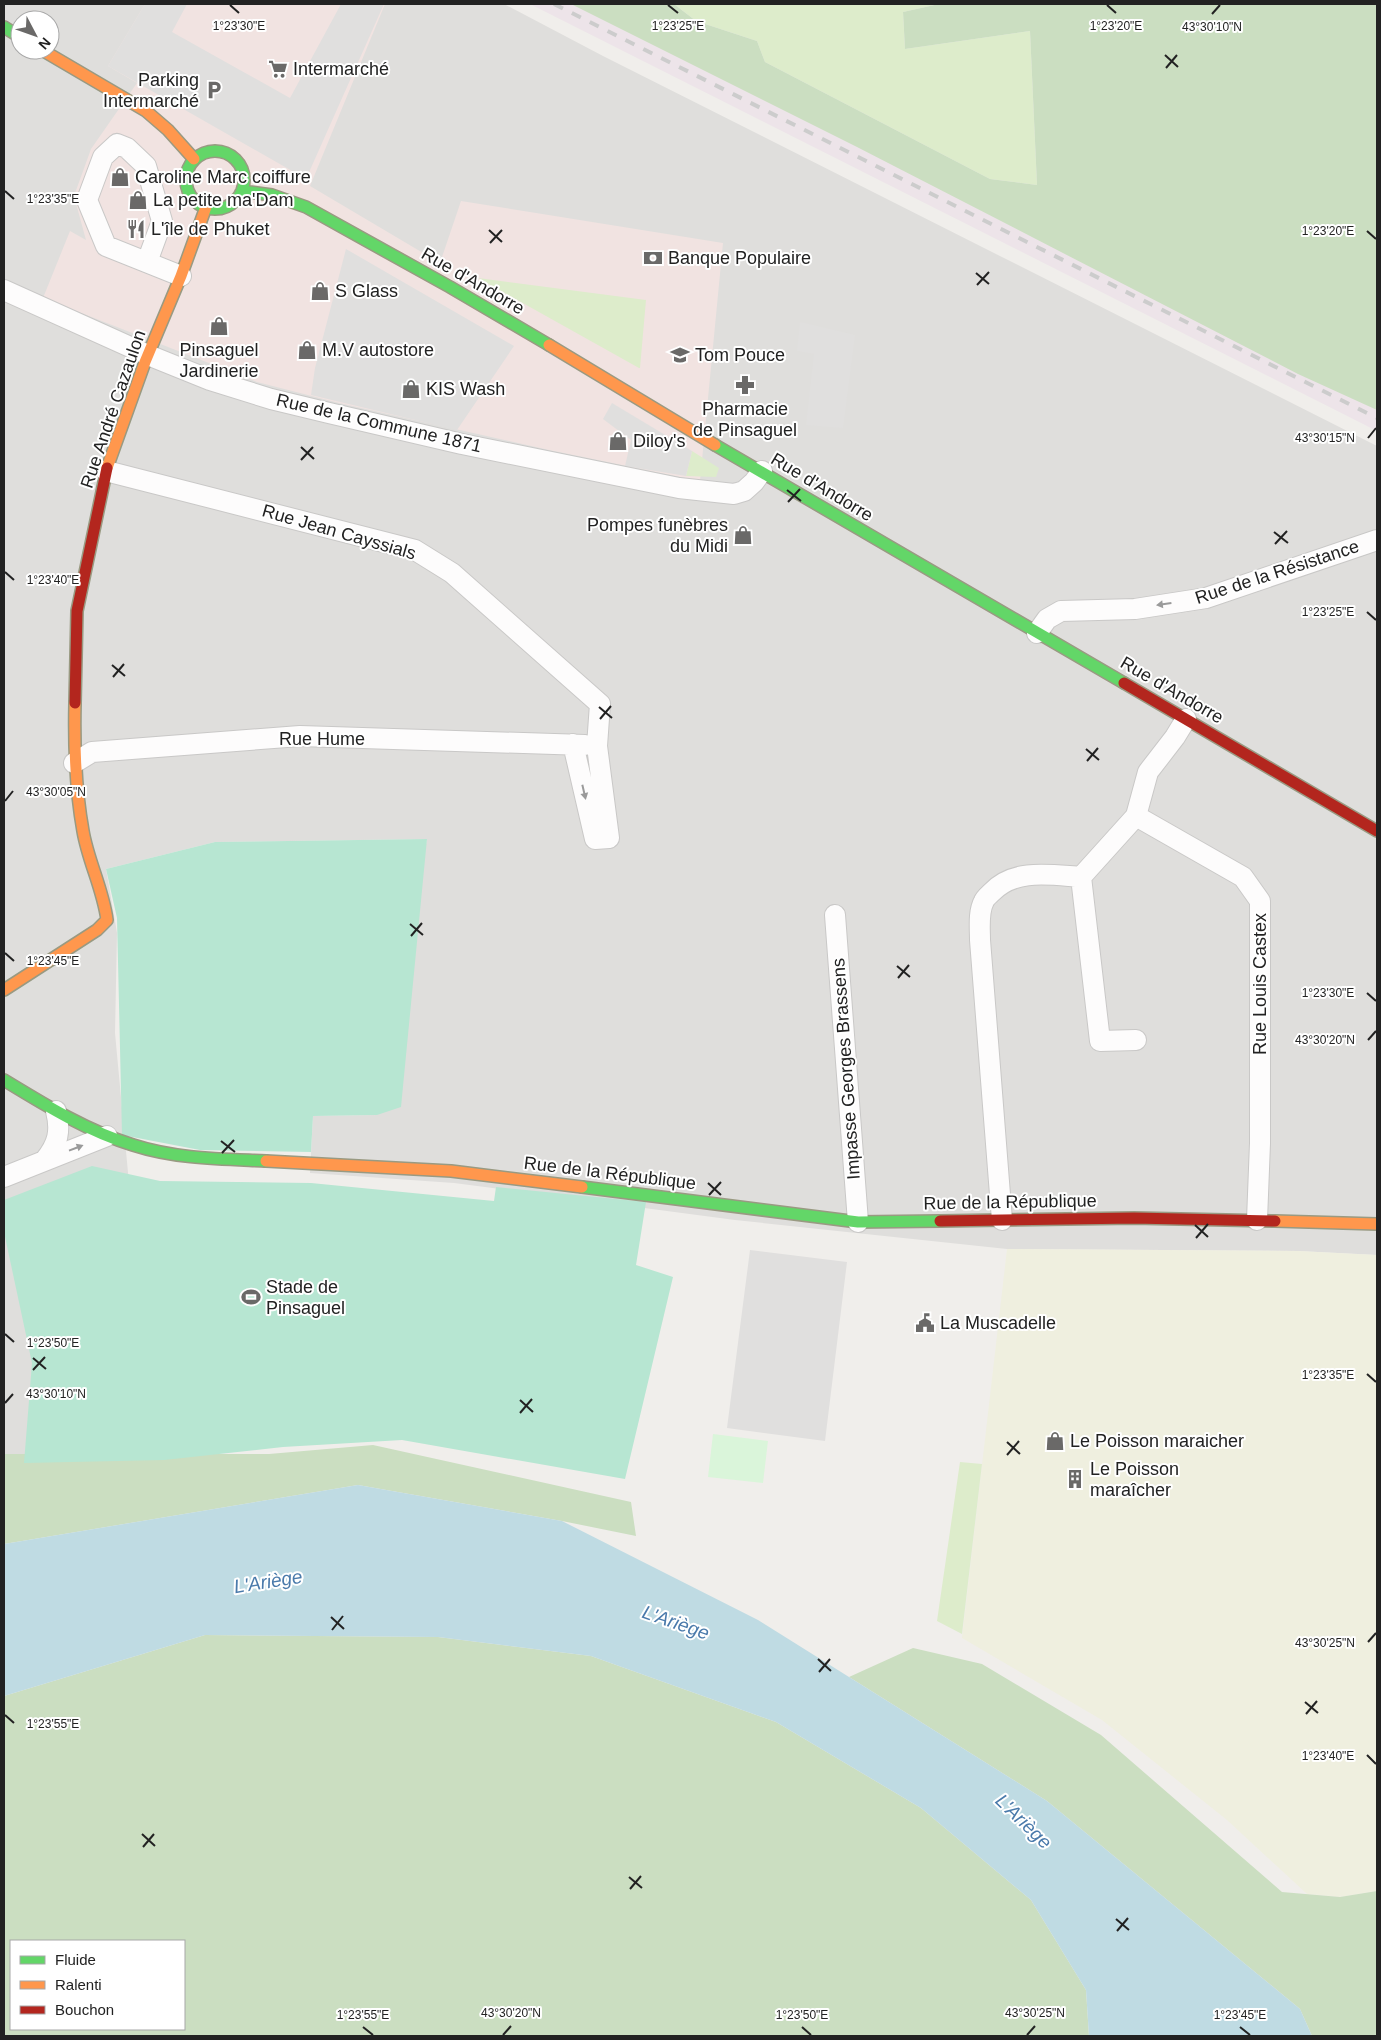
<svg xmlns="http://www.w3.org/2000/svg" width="1381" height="2040" viewBox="0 0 1381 2040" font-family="Helvetica,sans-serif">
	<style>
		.residential { fill: #dfdedc; fill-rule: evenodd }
		.commercial { fill: #f1e3e1 }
		.industrial { fill: #ede4e9 }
		.farmland { fill: #efefdf }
		.grass { fill: #ddeccb }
		.forest { fill: #cbdec1; fill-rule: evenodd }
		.park { fill: #daf5da }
		.pitch { fill: #b7e6d2 }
		.parking { fill: #e0dfde }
		.water { fill: #bfdbe3 }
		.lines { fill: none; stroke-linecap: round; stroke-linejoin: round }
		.street-casing { stroke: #c9c8c7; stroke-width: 22 }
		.fast-casing { stroke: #999a82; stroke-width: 14 }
		.slow-casing { stroke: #999a82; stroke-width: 14 }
		.jam-casing { stroke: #999a82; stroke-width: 14 }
		.street { stroke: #fdfcfc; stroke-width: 20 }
		.fast { stroke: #63d668; stroke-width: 11 }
		.slow { stroke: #ff974d; stroke-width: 11 }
		.jam { stroke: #b3261e; stroke-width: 11 }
		.rail { stroke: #ccc; stroke-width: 4; stroke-dasharray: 10 10; stroke-linecap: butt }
		.oneway { fill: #9a9a9a }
		.ticks { fill: none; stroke: #222; stroke-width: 2 }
		.labels { text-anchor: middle; stroke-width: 4; stroke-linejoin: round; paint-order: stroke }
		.poi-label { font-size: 18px; fill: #222; stroke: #fff; text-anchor: start }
		.street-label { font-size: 18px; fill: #222; stroke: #fff }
		.water-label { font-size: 19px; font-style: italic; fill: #4a7aab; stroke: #fff }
		.ticks-label { font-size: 12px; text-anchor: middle; fill: #222; stroke: #fff; stroke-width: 4; stroke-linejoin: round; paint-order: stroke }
	</style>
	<rect width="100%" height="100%" fill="#f0eeeb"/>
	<path class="residential" d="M4,4H504L603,56L1377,446V1255L1298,1251L1007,1249L735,1220L454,1183L310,1173L313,1116L377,1115L427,839L215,842L106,869L117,933L115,1033L130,1194L88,1454H4ZM20,20H50V50H20Z"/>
	<path class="commercial" d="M145,4H385L310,186L440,263L461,201L723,243L700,481L549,450L339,403L257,382L43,298L70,231L86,240L74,196L91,149L137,83L108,66Z"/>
	<path class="industrial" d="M530,4H585L1377,409V431Z"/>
	<path class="farmland" d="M1007,1249L1298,1251L1377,1255V1891L1340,1897L1307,1894L1227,1820L1102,1720L962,1638Z"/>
	<path class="grass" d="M674,4H939L903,12L905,49L1030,31L1037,185L990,179L765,62L757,41L696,21Z
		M478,278L646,300L640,368H639Z
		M692,451L719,468L716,477L686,476Z
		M960,1462L982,1464L962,1634L937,1621Z"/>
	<path class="forest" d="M571,4H674L696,21L757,41L765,62L990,179L1037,185L1030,31L905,49L903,12L939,4H1377V410L1298,374L857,147Z
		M373,1445L631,1502L636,1536L562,1521L358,1485L4,1544V1454H269Z
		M205,1635L438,1637L591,1656L776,1722L921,1808L1031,1900L1086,1990L1089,2036H4V1696ZM11,1941H184V2029H11Z
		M913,1648L982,1664L1101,1735L1282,1892L1340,1897L1377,1891V2036H1312L1300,2009L1047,1801L849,1677Z"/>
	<path class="park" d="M713,1434L768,1441L763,1483L708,1477Z"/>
	<path class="pitch" d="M427,839L401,1107L377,1115L313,1116L311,1152L200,1150L122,1135L117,918L106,869L215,842Z
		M92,1166L160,1181L311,1183L494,1201L496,1187L646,1202L636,1265L673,1277L625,1479L402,1440L283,1447L164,1460L24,1463L32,1363L4,1232V1200Z"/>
	<path class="parking" d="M145,4H187L172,32L290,98L341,4H384L306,179L108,66Z
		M346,249L514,346L457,430L311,395L315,368Z
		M800,322L855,335L843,428L806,425L814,354L797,351Z
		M612,403L692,451L686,476L625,466L631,440L603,419Z
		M750,1250L847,1262L825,1441L727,1428Z"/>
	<path class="water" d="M358,1485L562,1521L758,1620L1047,1801L1300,2009L1312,2036H1089L1086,1990L1031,1900L921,1808L776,1722L591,1656L438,1637L205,1635L4,1696V1544Z"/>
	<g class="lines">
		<g class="street-casing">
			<path id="street" d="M147,262L162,221L146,166L127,148L117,144L103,157L87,200L106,246L181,276
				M4,290L148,355L210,380L271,399L329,413L462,444L679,488L734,494L744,491L754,482L762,471
				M106,471L415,550L452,573L600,704L597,746L609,838L595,839L573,744
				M1037,633L1047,619L1061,611L1135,609L1206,598L1377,540
				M74,763L92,752L300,736L585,745
				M1136,816L1243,877L1260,901V1143L1257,1220
				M1081,877L1100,1041L1136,1040
				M835,915L858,1222
				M45,1160C58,1144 61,1131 56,1111
				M4,1177L107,1136
				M1002,1220L980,940C980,928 978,912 984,901C985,898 989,895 992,892C1015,868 1051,875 1081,877L1136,816L1148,772L1175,737L1186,719"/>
		</g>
		<g class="fast-casing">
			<path id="fast" d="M4,27L20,37
				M186 180a29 29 0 1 1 58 0a29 29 0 1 1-58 0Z
				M242,191L272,195L306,207L450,287L549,345
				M715,445L1124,683
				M4,1080C45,1105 87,1131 133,1145C176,1159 222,1159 266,1161
				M582,1187L858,1222L940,1221"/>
		</g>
		<g class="slow-casing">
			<path id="slow" d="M42,50L146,111L168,130L194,159
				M549,345L715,445
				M107,468L145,362L181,276L206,207
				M4,990L97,930L107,920C103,889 88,861 83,831C75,787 74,747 75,703
				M266,1161L451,1171L582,1187
				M1275,1221L1377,1224"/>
		</g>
		<g class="jam-casing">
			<path id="jam" d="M1124,683L1377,831
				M75,703L77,611L107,468
				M940,1221L1134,1218L1275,1221"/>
		</g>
		<use href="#street" class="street"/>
		<use href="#fast" class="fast"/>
		<use href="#slow" class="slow"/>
		<use href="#jam" class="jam"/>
		<path class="rail" d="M554,4L1377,418"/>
	</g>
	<defs><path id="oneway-solid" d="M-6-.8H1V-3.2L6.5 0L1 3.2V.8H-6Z" transform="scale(1.25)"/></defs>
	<g class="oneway">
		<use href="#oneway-solid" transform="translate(1164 604) rotate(172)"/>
		<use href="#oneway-solid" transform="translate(584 792) rotate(77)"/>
		<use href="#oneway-solid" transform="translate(76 1148) rotate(-21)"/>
	</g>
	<path class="ticks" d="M230,5L239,13M668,5L678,13M1107,5L1116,13M1212,14L1220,5M1165,55L1178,67M1166,68L1177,55M5,191L14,199M489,230L502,242M1367,231L1376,239M490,243L502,230M976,273L989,284M977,285L989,272M1368,438L1376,428M301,447L314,459M301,460L313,447M787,490L801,501M788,502L800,489M1274,532L1288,543M1275,544L1287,531M5,572L14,580M1367,612L1376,620M112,665L125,676M113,677L124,664M599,707L612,718M600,719L611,706M1086,749L1099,760M1087,761L1098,748M5,801L13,791M410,924L423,935M411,936L422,923M5,953L14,961M897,966L910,977M898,978L909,965M1367,993L1376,1001M1368,1040L1376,1031M221,1141L235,1152M222,1153L234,1140M708,1183L721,1195M709,1195L721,1182M1195,1225L1208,1237M1196,1238L1208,1224M5,1334L14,1342M33,1358L46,1369M33,1370L45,1357M1367,1374L1376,1382M520,1400L533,1412M5,1403L13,1394M520,1413L532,1399M1007,1442L1020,1454M1007,1455L1019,1441M331,1617L344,1629M332,1630L343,1616M1368,1642L1376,1633M818,1659L831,1671M819,1672L830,1659M1305,1702L1318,1713M1306,1714L1317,1701M5,1715L14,1723M1367,1755L1376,1764M142,1834L155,1846M143,1847L154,1834M629,1877L642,1888M630,1889L641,1876M1116,1919L1129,1930M1117,1931L1128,1918M363,2027L373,2035M802,2027L811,2035M1240,2027L1250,2035M503,2035L511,2026M1027,2035L1035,2026"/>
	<defs>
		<g id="supermarket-bare" transform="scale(1.5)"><path d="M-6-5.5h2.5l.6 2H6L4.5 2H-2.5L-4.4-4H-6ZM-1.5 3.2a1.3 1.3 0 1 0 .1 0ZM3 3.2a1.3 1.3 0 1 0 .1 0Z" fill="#6a6968" stroke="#fff" stroke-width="2.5" paint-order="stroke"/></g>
		<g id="parking-bare" transform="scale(1.5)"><path d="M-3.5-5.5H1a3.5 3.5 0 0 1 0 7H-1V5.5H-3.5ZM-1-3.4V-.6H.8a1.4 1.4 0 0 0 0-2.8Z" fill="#6a6968" stroke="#fff" stroke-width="2.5" paint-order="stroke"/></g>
		<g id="shop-bare" transform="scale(1.5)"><path d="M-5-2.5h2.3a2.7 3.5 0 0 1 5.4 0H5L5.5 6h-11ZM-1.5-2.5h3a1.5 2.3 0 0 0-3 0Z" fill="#6a6968" stroke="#fff" stroke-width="2.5" paint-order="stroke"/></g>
		<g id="restaurant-bare" transform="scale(1.5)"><path d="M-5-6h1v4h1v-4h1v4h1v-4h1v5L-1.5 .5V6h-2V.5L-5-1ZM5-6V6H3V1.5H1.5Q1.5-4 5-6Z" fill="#6a6968" stroke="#fff" stroke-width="2.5" paint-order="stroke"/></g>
		<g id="bank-bare" transform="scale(1.5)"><path d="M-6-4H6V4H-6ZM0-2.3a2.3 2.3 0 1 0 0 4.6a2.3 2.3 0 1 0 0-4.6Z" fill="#6a6968" stroke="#fff" stroke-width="2.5" paint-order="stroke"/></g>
		<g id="school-bare" transform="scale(1.5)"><path d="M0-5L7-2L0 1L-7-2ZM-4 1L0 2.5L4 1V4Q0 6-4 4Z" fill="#6a6968" stroke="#fff" stroke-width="2.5" paint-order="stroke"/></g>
		<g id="pharmacy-bare" transform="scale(1.5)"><path d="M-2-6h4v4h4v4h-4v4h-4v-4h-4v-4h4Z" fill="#6a6968" stroke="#fff" stroke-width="2.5" paint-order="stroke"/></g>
		<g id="stadium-bare" transform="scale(1.5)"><path d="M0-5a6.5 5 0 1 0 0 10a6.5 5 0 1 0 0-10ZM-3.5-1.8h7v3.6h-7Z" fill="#6a6968" stroke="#fff" stroke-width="2.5" paint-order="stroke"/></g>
		<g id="civic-bare" transform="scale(1.5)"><path d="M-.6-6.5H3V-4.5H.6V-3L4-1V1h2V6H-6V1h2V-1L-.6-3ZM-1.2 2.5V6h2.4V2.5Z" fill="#6a6968" stroke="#fff" stroke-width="2.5" paint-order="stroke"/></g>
		<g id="building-bare" transform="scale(1.5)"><path d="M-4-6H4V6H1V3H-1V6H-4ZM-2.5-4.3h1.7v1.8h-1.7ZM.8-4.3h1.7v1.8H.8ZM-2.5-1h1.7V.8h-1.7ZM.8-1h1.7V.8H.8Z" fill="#6a6968" stroke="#fff" stroke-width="2.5" paint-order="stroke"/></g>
	</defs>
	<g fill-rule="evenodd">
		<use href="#supermarket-bare" x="278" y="69"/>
		<use href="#parking-bare" x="214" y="90"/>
		<use href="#shop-bare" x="120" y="177"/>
		<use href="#shop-bare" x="138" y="200"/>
		<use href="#restaurant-bare" x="136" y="229"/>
		<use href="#bank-bare" x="653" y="258"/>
		<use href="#shop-bare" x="320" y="291"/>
		<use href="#shop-bare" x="219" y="326"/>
		<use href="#shop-bare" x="307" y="350"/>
		<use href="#school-bare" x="680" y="355"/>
		<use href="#pharmacy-bare" x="745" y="385"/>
		<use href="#shop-bare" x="411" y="389"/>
		<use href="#shop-bare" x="618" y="441"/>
		<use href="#shop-bare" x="743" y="535"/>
		<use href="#stadium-bare" x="251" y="1297"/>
		<use href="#civic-bare" x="925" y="1323"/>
		<use href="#shop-bare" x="1055" y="1441"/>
		<use href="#building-bare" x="1075" y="1479"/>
	</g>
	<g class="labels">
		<g class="poi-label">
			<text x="293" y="75">Intermarché</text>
			<text x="199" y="86" text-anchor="end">Parking<tspan x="199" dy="21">Intermarché</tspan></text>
			<text x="135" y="183">Caroline Marc coiffure</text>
			<text x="153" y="206">La petite ma'Dam</text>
			<text x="151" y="235">L'île de Phuket</text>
			<text x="668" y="264">Banque Populaire</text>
			<text x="335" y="297">S Glass</text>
			<text x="219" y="356" text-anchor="middle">Pinsaguel<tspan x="219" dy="21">Jardinerie</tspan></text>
			<text x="322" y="356">M.V autostore</text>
			<text x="695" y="361">Tom Pouce</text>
			<text x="426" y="395">KIS Wash</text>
			<text x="745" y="415" text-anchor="middle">Pharmacie<tspan x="745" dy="21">de Pinsaguel</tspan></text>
			<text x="633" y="447">Diloy's</text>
			<text x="728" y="531" text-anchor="end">Pompes funèbres<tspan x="728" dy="21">du Midi</tspan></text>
			<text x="266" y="1293">Stade de<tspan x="266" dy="21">Pinsaguel</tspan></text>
			<text x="940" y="1329">La Muscadelle</text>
			<text x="1070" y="1447">Le Poisson maraicher</text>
			<text x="1090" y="1475">Le Poisson<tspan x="1090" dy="21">maraîcher</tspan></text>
		</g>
		<g class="street-label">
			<text transform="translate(473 281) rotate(30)" y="6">Rue d'Andorre</text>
			<text transform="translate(113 409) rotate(-71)" y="6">Rue André Cazaulon</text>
			<text transform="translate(379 423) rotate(13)" y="6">Rue de la Commune 1871</text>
			<text transform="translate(822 487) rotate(31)" y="6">Rue d'Andorre</text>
			<text transform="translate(339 532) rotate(16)" y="6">Rue Jean Cayssials</text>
			<text transform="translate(1277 572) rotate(-18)" y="6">Rue de la Résistance</text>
			<text transform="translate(1172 690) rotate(30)" y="6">Rue d'Andorre</text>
			<text x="322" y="745">Rue Hume</text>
			<text transform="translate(1260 984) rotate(-90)" y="6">Rue Louis Castex</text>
			<text transform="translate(846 1069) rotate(-94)" y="6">Impasse Georges Brassens</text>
			<text transform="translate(610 1173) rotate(7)" y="6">Rue de la République</text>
			<text transform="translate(1010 1202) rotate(-1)" y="6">Rue de la République</text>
		</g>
		<g class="water-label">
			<text transform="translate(268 1581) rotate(-9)" y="7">L'Ariège</text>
			<text transform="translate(676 1622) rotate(19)" y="7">L'Ariège</text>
			<text transform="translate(1024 1821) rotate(44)" y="7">L'Ariège</text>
		</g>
	</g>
	<g class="ticks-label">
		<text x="239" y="30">1°23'30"E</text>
		<text x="678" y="30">1°23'25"E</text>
		<text x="1116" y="30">1°23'20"E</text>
		<text x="1212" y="31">43°30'10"N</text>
		<text x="53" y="203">1°23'35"E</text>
		<text x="1328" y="235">1°23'20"E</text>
		<text x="1325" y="442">43°30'15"N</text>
		<text x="53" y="584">1°23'40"E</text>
		<text x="1328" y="616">1°23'25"E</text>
		<text x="56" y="796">43°30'05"N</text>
		<text x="53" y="965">1°23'45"E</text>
		<text x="1328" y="997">1°23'30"E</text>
		<text x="1325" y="1044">43°30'20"N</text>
		<text x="53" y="1347">1°23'50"E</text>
		<text x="1328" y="1379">1°23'35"E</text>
		<text x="56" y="1398">43°30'10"N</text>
		<text x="1325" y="1647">43°30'25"N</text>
		<text x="53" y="1728">1°23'55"E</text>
		<text x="1328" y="1760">1°23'40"E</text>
		<text x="511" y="2017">43°30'20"N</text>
		<text x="1035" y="2017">43°30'25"N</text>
		<text x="363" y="2019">1°23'55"E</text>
		<text x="802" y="2019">1°23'50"E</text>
		<text x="1240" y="2019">1°23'45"E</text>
	</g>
	<rect width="1381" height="2040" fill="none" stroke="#222222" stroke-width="10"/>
	<rect x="10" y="1940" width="175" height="90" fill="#ffffff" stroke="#a7a7a7"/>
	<rect x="20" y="1956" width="25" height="8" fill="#63d668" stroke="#a7a7a7"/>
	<text x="55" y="1965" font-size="15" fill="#222222">Fluide</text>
	<rect x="20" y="1981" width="25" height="8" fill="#ff974d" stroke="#a7a7a7"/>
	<text x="55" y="1990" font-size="15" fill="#222222">Ralenti</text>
	<rect x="20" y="2006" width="25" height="8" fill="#b3261e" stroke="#a7a7a7"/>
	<text x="55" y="2015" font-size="15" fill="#222222">Bouchon</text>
	<g transform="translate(35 35) rotate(131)"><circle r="24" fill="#ffffff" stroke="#a7a7a7"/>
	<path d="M0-4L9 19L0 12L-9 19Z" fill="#6a6968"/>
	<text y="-8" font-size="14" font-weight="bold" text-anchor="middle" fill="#222222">N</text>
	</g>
</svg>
